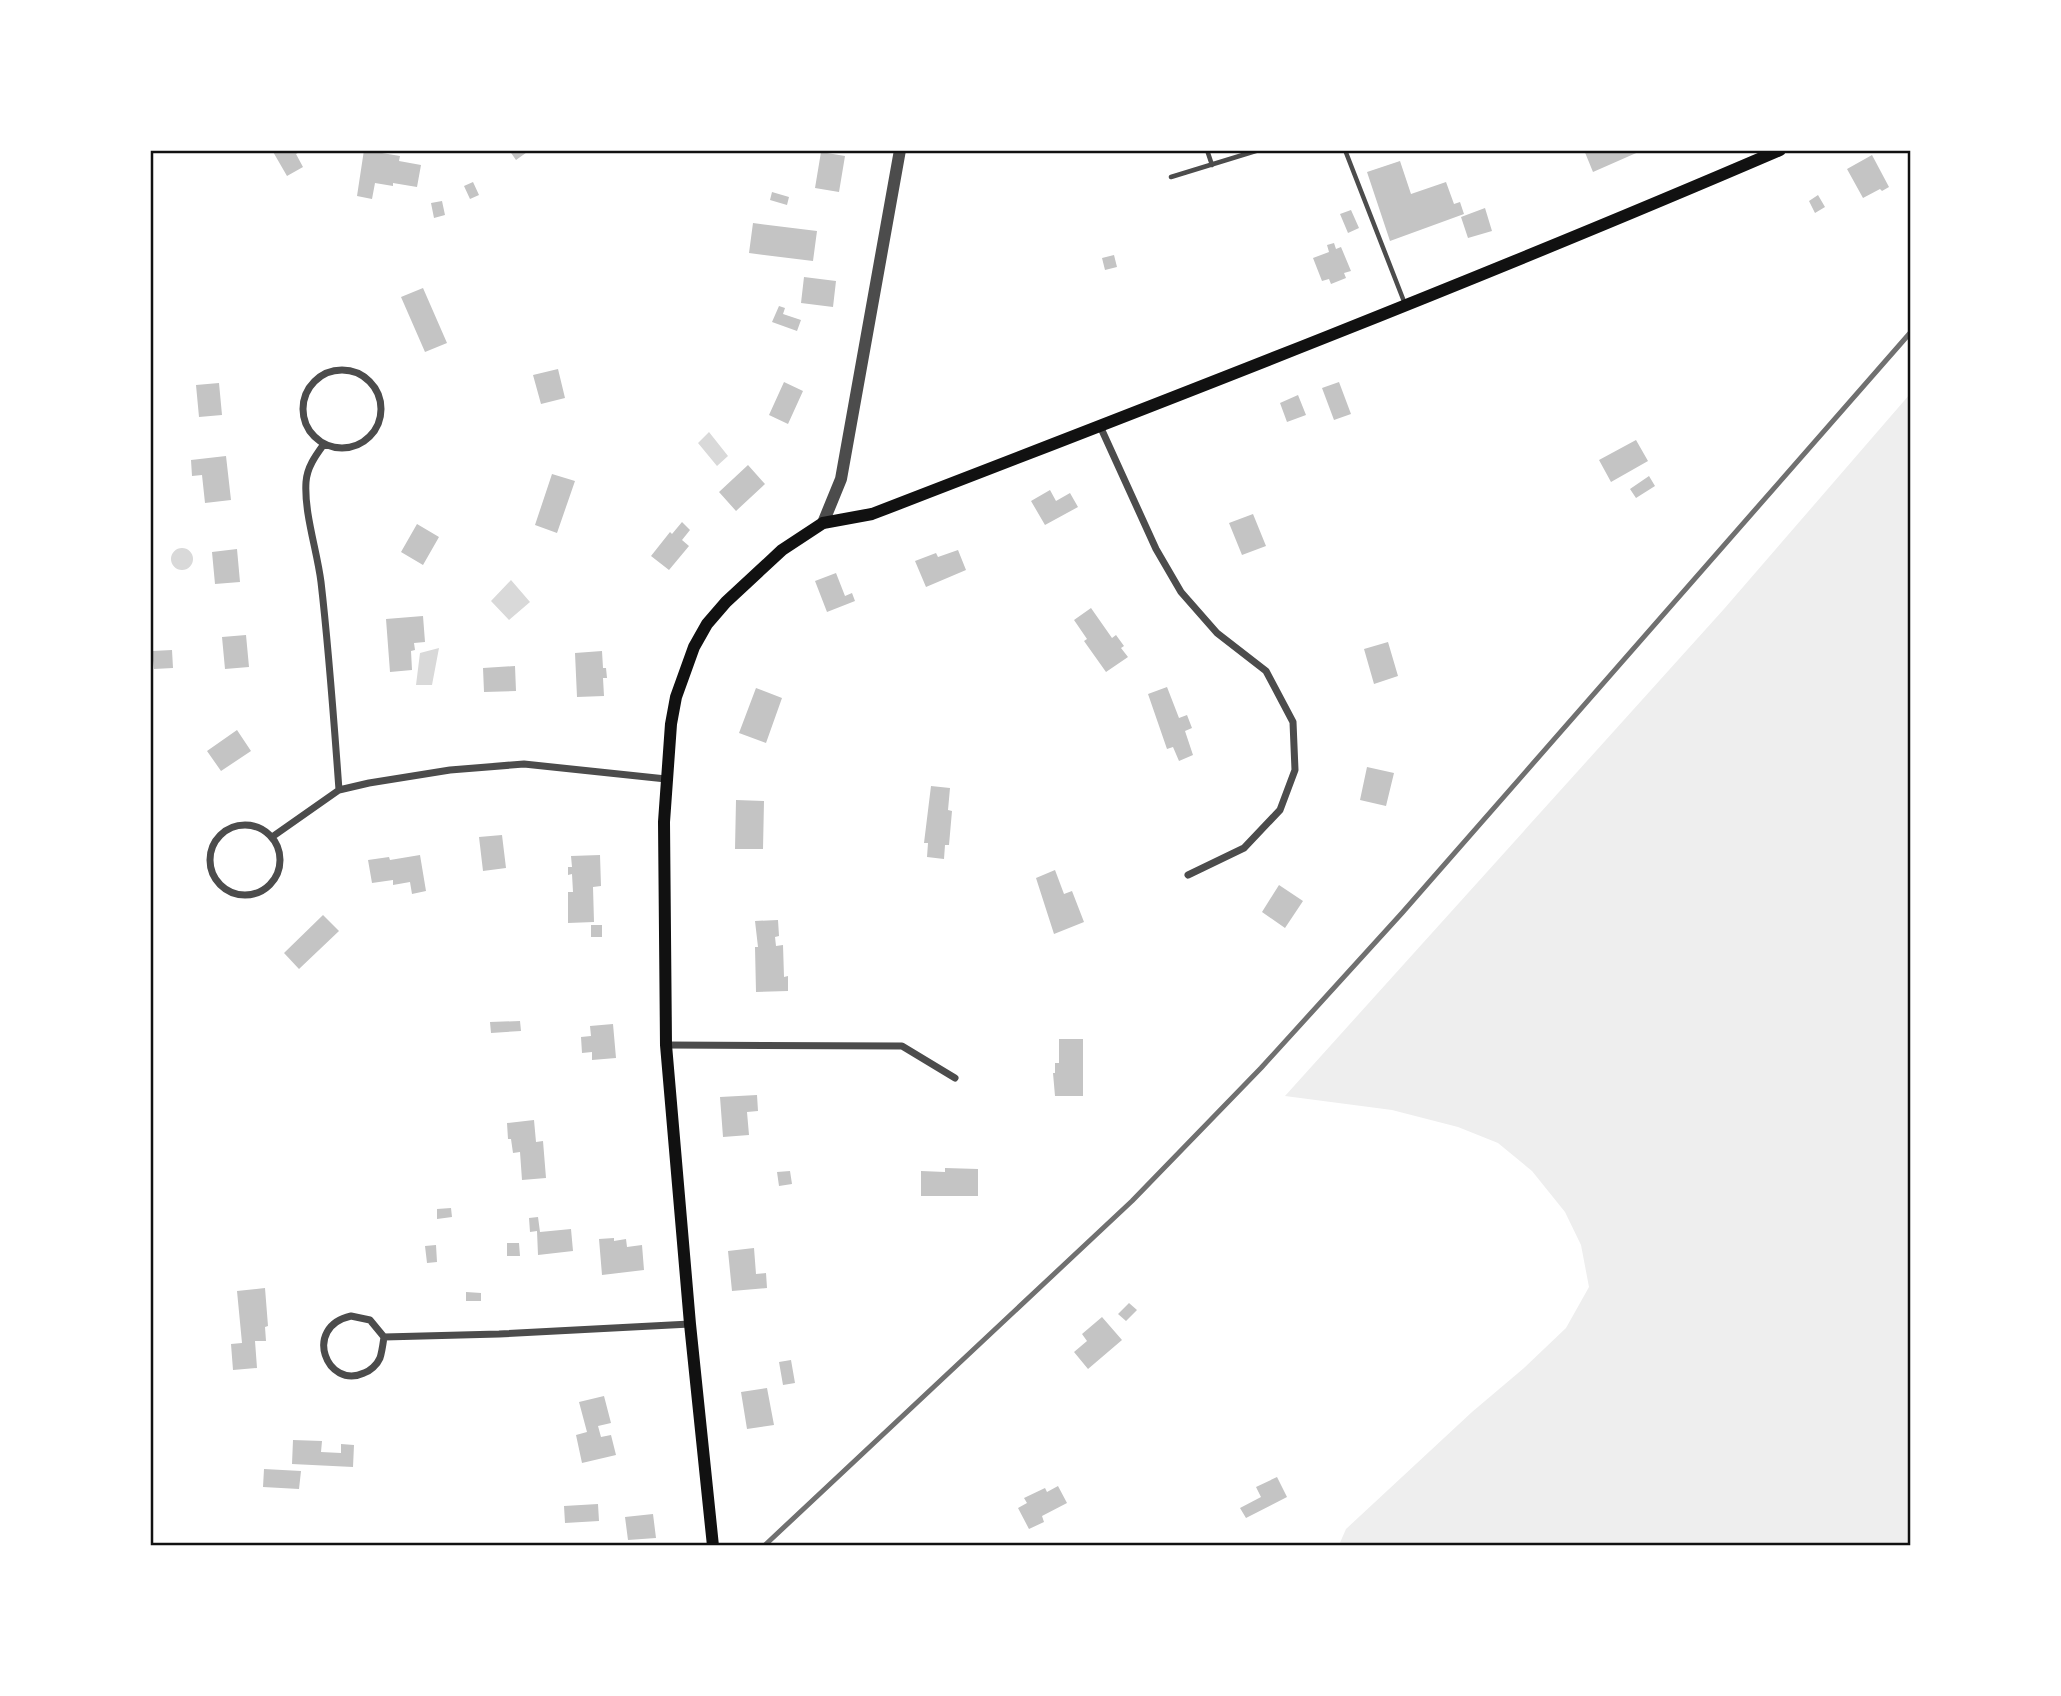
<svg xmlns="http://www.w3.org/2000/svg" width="2061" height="1696" viewBox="0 0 2061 1696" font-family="Helvetica,sans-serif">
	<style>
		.green { fill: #eee }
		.water { fill: #d9d9d9 }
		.building { fill: #c4c4c4 }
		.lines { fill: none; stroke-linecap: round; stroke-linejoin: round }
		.service { stroke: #4c4c4c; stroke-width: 4.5 }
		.minor { stroke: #4c4c4c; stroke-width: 7 }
		.tertiary { stroke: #4c4c4c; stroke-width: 12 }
		.secondary { stroke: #111; stroke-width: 12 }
		.rail { stroke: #707070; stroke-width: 5 }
		.neatline { fill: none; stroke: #111; stroke-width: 2.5 }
	</style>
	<rect width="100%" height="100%" fill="#fff"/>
	<path class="green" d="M1910,394V1545H1339L1346,1529L1472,1412L1524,1368L1566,1328L1589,1287L1581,1245L1565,1212L1532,1171L1498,1143L1458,1127L1392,1110L1285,1096L1724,609Z"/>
	<path class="water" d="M709,432L728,456L717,466L698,443Z
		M171 559a11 11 0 1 1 22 0a11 11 0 1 1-22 0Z
		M511,580L530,602L509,620L491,601Z
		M439,648L432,685H416L420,653Z"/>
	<path class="building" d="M272,150H303L296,154L303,167L287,176Z
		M364,150L400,156L399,161L421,165L417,187L393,183V186L375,183L372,199L357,196Z
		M509,150H530L516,160Z
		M1584,150H1643L1593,172Z
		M821,152L845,156L839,192L815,188Z
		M1872,155L1889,187L1882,191L1880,189L1863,198L1847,169Z
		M1400,161L1411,194L1446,182L1454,204L1460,202L1464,214L1390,241L1367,172Z
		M473,182L479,195L470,199L464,186Z
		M772,192L789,197L787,205L770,200Z
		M1818,195L1825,207L1815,213L1809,201Z
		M442,201L445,215L434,218L431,203Z
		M1485,208L1492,231L1468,238L1461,217Z
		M1351,210L1359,228L1348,233L1340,214Z
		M753,223L817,231L813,261L749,253Z
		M1334,243L1336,249L1341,247L1351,271L1344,273L1346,278L1331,284L1329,279L1322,281L1313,258L1329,252L1327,245Z
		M1114,255L1117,267L1105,270L1102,258Z
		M804,277L836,281L833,307L801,303Z
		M423,288L447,343L425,352L401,297Z
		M779,306L785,308L783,314L801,320L797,331L772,322Z
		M558,369L565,398L541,404L533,375Z
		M784,382L803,391L788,424L769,415Z
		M1339,382L1351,414L1334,420L1322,388Z
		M219,383L222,415L199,417L196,385Z
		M1298,395L1306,415L1287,422L1280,403Z
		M1636,440L1648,461L1611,482L1599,460Z
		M226,456L231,500L205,503L202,475L192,476L191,460Z
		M748,465L765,484L736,511L719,492Z
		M552,474L575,481L557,533L535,525Z
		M1649,476L1655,486L1636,498L1630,489Z
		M1050,490L1056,501L1070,493L1078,507L1045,525L1031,501Z
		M1253,514L1266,546L1242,555L1229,523Z
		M682,522L690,530L682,540L689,546L669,570L651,556L670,532L672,534Z
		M417,524L439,537L423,565L401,552Z
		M237,549L240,582L215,584L212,552Z
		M958,550L966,570L926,587L915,561L936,553L938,557Z
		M836,573L845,596L852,593L855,601L827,612L815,581Z
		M1091,608L1112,638L1116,635L1124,646L1121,648L1128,657L1106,672L1084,641L1087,639L1074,620Z
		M423,616L425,642L414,643L415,650L411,651L412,670L390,672L386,619Z
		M246,635L249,667L225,669L222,637Z
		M1388,642L1398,676L1374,684L1364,649Z
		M172,650L173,668L154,669L152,651Z
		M602,651L603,668H606L607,678H603L604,696L577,697L575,653Z
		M515,666L516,691L484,692L483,668Z
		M1167,687L1179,718L1187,715L1192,728L1185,731L1193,755L1179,761L1173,747L1167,749L1148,694Z
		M756,688L782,698L766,743L739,733Z
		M237,730L251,751L221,771L207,751Z
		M1367,767L1394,773L1386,806L1360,800Z
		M931,786L950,788L948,810L952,811L949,845H945L944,859L927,857L928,843H924Z
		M736,800L764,801L763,849H735Z
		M502,835L506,868L483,871L479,837Z
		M420,855L426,891L412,894L410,882L393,885V880L372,883L368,860L389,857L390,860Z
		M600,855L601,886L593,887L594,922L568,923V892H573L572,874L568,875V867H572L571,856Z
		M1055,870L1064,894L1072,891L1084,922L1054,934L1036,878Z
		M1279,885L1303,901L1285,928L1262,912Z
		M323,915L339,931L299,969L284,953Z
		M778,920L779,936L775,937L776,946L783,945L784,977L788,976V991L756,992L755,947H758L755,921Z
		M591,925H602V937H591Z
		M520,1021L521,1031L491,1033L490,1022Z
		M613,1024L616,1058L592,1060V1052L582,1053L581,1037L591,1036L590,1026Z
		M1059,1039H1083V1096H1055L1053,1073H1055V1063H1059Z
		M757,1095L758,1111L747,1112L749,1135L723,1137L720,1097Z
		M534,1120L536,1142L543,1141L546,1178L522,1180L520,1152L513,1153L511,1139H508L507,1123Z
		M945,1168L978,1169V1196H921V1171L945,1172Z
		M790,1171L792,1184L779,1186L777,1172Z
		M451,1208L452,1217L437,1219V1209Z
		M538,1217L540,1232L571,1229L573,1251L538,1255L537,1231L530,1232L529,1218Z
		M614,1238V1241L626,1239L627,1247L642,1245L644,1270L602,1275L599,1239Z
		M507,1243H519L520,1256H507Z
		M436,1245L437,1262L427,1263L425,1246Z
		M754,1248L756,1274L766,1273L767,1288L732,1291L728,1251Z
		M265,1288L268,1326L265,1327L266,1341H255L257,1368L233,1370L231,1344L242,1343L237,1291Z
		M466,1292L481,1293V1301H466Z
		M1129,1303L1137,1310L1126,1321L1118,1314Z
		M1102,1317L1122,1340L1088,1369L1074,1352L1087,1341L1082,1334Z
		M791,1360L795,1383L783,1385L779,1362Z
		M767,1388L774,1425L747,1429L741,1392Z
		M604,1396L611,1423L598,1426L601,1437L611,1435L616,1455L582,1463L576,1435L587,1432L579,1402Z
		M293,1440L322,1441L321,1452L341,1453V1444L354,1445L353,1467L292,1464Z
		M264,1469L301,1471L299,1489L263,1487Z
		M1277,1477L1287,1497L1246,1518L1240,1508L1261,1497L1256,1487Z
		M1058,1486L1067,1503L1042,1516L1044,1522L1029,1529L1018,1508L1027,1503L1024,1498L1045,1488L1047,1492Z
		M598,1504L599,1521L565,1523L564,1506Z
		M653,1514L656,1538L628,1540L625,1517Z"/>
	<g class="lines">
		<path class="service" d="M1207,150L1212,165
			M1345,150L1405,304
			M1171,177L1259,150"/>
		<path class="minor" d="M303 409a39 39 0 1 1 78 0a39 39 0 1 1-78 0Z
			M1100,426L1156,549L1181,592L1217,633L1266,671L1293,722L1295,770L1280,810L1244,848L1188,875
			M324,444C316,455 307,467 306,482C304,513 317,550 321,582C329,651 334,721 339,790
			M210 860a35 35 0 1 1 70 0a35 35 0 1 1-70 0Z
			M272,837L339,790L369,783L450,770L524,764L666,779
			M666,1045L902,1046L955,1078
			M351,1316L370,1320L384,1337C383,1344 382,1352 380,1358C377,1365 370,1371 364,1373C327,1390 302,1327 351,1316Z
			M384,1337L499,1334L690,1324"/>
		<path class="tertiary" d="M823,523L841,479L900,150"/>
		<path class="secondary" d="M713,1546L690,1324L666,1045L664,822L671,724L676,697L694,647L707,624L726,602L782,550L823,523L872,514C1176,397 1480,279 1780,150"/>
		<path class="rail" d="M764,1546L1132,1201L1261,1068L1402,913L1910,333"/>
	</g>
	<rect width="2061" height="1696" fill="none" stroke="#ffffff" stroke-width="304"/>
	<rect x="152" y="152" width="1757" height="1392" class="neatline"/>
</svg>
